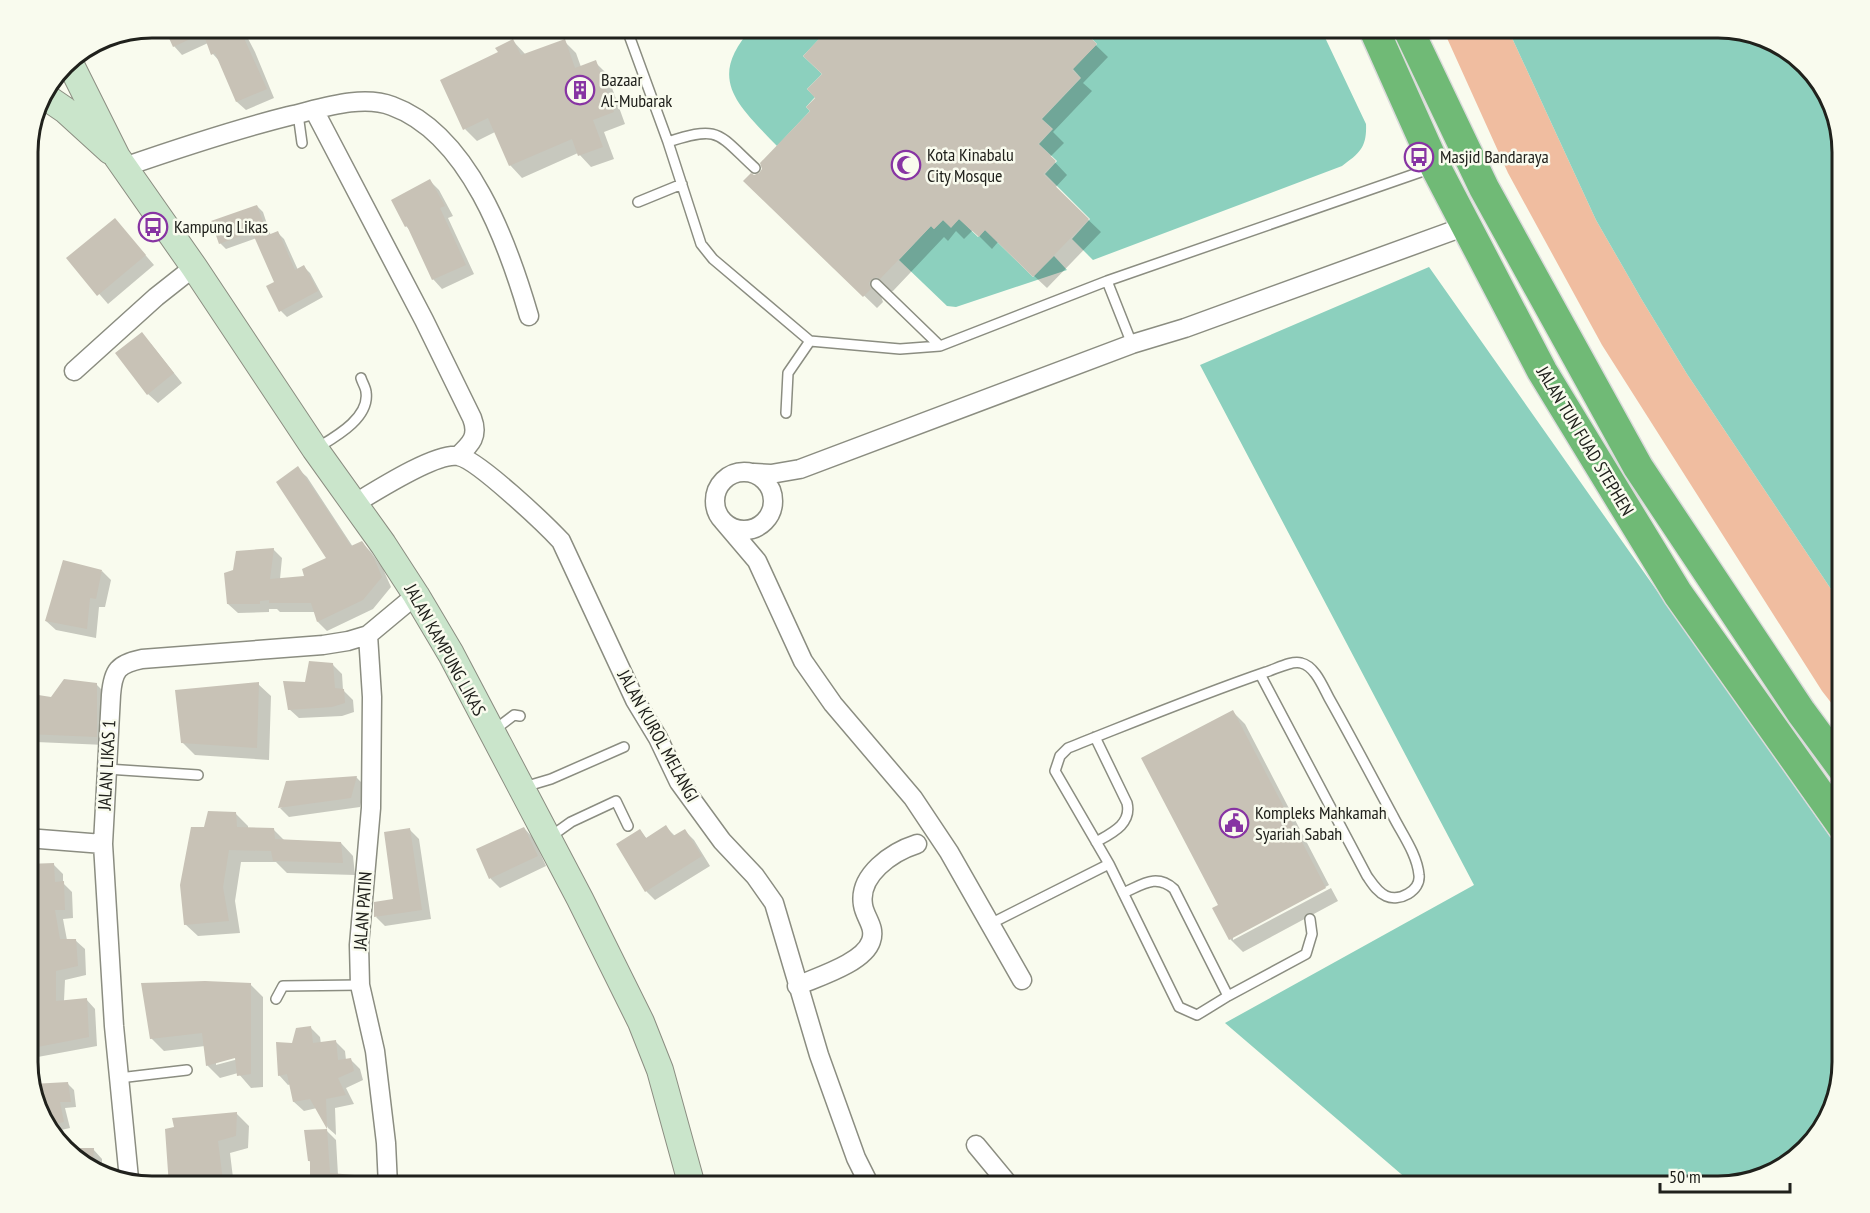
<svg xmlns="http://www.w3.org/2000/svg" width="1870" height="1213" viewBox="0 0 1870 1213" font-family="'PT Sans Narrow',sans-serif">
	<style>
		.green { fill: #f0bda0 }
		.water { fill: #8cd0be }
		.shadow { fill: #0003; fill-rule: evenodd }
		.building { fill: #c8c2b6 }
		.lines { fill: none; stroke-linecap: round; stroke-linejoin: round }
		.service-casing { stroke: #8b8d81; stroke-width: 12 }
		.minor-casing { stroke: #8b8d81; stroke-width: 21 }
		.secondary-casing { stroke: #8b8d81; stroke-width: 28 }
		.trunk-casing { stroke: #dbdbdb; stroke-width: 33 }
		.service { stroke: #fff; stroke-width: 9 }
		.minor { stroke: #fff; stroke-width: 18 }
		.secondary { stroke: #cae5cb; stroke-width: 26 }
		.trunk { stroke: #70ba76; stroke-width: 30 }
		.labels { text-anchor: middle; stroke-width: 5; stroke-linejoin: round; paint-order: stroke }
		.poi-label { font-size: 18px; fill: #20211c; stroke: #f9fbee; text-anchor: start }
		.street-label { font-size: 18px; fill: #20211c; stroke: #f9fbee }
		.rim { fill: none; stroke: #20211c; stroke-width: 3 }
	</style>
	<rect width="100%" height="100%" fill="#f9fbee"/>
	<path class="green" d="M1442,27H1507L1596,220L1642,300L1687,374L1843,607V718L1822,691L1602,345L1508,173Z"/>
	<path class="water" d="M753,27H815L825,33L803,56L822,74L807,89L815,97L806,107L810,111L777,146C738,105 705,79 753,27Z
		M1080,27H1320L1366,124C1367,147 1360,153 1342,166L1093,260L1072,239L1090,219L1045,174L1057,161L1039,144L1053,129L1042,119L1081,78L1073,69L1097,44Z
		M1507,27H1719L1787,48L1827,89L1843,151V607L1687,374L1642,300L1596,220Z
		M959,219L978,237L985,230L1033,277L1054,256L1067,270L956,307L947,306L899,260L931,226L934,229L943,220L951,227Z
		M1429,267L1843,855V1062L1822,1130L1781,1170L1719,1186H1415L1225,1023L1474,885L1200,365Z"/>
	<path class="shadow" d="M165,27H242L255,52L274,98L246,110L237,102L221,63L213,54L208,43L182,55L174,46Z
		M832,27H1077L1108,57L1083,83L1092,91L1053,132L1064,143L1050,157L1067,175L1055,188L1101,232L1047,288L998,242L992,249L973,230L964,239L956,231L948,241L944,237L893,291H884L881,296L883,302L877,308L745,181L760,174L812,111L823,74Z
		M513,41L526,55L564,41L576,53L581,67L595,62L607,74L625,124L604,132L614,159L591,167L578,153L522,178L510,165L495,132L477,141L465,129L500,53Z
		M430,181L439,190L453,216L448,218L474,274L442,289L433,279L411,231L406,226L393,200Z
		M257,206L263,212L271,236L278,233L284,239L298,270L304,267L310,273L323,297L287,317L281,311L276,282L257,238L226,249L220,243Z
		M115,220L154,265L108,304L68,258Z
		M151,344L182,383L158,403L148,394Z
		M297,468L307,477L353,547L362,543L371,552L383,569L391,587L373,609L327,631L318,622L315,612H280L277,609H269V612L238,613L228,604L273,549L282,558L280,579L306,577L328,558Z
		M102,571L111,580L105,607H99L96,638L56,630L46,621Z
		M333,665L342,674L343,690L353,700L354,712L342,716L299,718L289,709L306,684Z
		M27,679L31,683L27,698Z
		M96,684L106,694L105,745L36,742L27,734L52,698Z
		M258,684L271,696L269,760L195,755L182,742Z
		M1232,711L1245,724L1329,885L1233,937V940L1331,888L1338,901L1243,952L1230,939L1214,909L1220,906Z
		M356,777L365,786L360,807L289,817L280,808Z
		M235,813L248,826V829H273L284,840L341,843L353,856L355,875L287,873L276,862H241L235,901L240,933L198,936L185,924L205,828Z
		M666,827L676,837L685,831L694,840L710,866L655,900L646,891L640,831L647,839Z
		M524,828L533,838L546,866L500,888L491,879L478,850Z
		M410,830L419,839L431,919L385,926L376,917L395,901Z
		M53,864L63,874V883L72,892L73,918L63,919L67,940H75L85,949L86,975L65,980L64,1001L86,999L95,1009L97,1046L27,1059V941L35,920H27V865Z
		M250,984L263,997V1087L251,1088L238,1073L220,1078L207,1065L205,1046L164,1051L151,1038ZM241,1055L242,1058L216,1065V1062Z
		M311,1028L320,1037L321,1044L336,1042L345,1051L346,1060H351L360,1069L363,1080L346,1088L354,1104L335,1108L336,1135L328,1128L317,1108L304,1111L294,1102L291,1084L288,1085L279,1075L293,1045Z
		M68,1084L74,1090L76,1107L65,1108L70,1128L52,1132L47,1126L45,1111L40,1112L32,1086Z
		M236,1113L249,1126L248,1148L230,1153L234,1186H171L175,1128Z
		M327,1131L336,1140L338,1175L358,1177L367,1186H311V1162L309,1161Z
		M93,1149L102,1159V1171L83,1165L70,1152Z"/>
	<path class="building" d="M164,27H239L267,89L236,102L215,53L211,55L203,33L173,47Z
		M830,27H1079L1097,44L1072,70L1080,78L1041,119L1052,129L1038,144L1056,161L1043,174L1089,219L1033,277L985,230L979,237L959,219L951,228L943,220L934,229L931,226L880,279L877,277L872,279L869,283L871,289L863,297L743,181L751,173L754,175L759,173L762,169L760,163L810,111L806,107L815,98L807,89L822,74L803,56Z
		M513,39L521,55L565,39L575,68L596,60L614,112L593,120L603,147L578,156L572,139L509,166L488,118L463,130L440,80L498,52L495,48Z
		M430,179L445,206L440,208L466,265L432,280L407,226L405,227L391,200Z
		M257,205L268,235L278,231L295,270L304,265L318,291L279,312L266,286L274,282L252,232L219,244L211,221Z
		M115,218L146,255L97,296L66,258Z
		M142,332L174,373L147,395L115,353Z
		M298,466L351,546L362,541L374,558L382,577L363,600L317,622L311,603H269V600L260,601V604H227L224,573L233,570L236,551L274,548L270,579L304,576L302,569L326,558L276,482Z
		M63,560L102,570L96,599L90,598L87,629L45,621Z
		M309,661L333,663L335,688L344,689L345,703L332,707L288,710L283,681L305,682Z
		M64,679L97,683V737L27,734V720L32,694L51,697Z
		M259,682L257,748L181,743L175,690Z
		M1233,710L1326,888L1229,940L1212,908L1218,905L1141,758Z
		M357,776L351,798L278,808L286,781Z
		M208,811L236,812L237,827L274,828L275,839L341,842L343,863L273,861L271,851L229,850L223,887L229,921L184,925L180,885L191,827H204Z
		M666,825L673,836L685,829L702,856L645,892L616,844L640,829L646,838Z
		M524,827L538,856L489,879L476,849Z
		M410,828L422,910L374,917V902L393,899L384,832Z
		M54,863L55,882L64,881L65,910H55L60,939H76L78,966L56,971V1001L87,998L89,1037L27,1049V1004L37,1003L27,969V936L37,910L27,911V864Z
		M205,981L251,983V1074L237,1076L235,1058L206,1066L202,1033L150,1039L141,983Z
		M311,1026L313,1043L336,1040L338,1060L351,1058L354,1071L338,1078L346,1095L326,1099L327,1129L310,1099L293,1102L287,1074L278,1076L276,1042L292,1043L296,1028Z
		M68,1082L71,1102H60L64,1122L46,1126L43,1104L38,1106L32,1084Z
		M237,1112L236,1136L218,1141L223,1181L198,1186H169L165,1129L174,1127L172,1118Z
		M327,1129L330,1173L367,1176L366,1186H310V1161H308L304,1130Z
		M66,1148H94L93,1164L83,1165Z"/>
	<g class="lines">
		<g class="service-casing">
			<path id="service" d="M626,27L668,142L701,244L713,259L810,341L900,349L940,346L1107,281L1432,168
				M298,114L302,143
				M668,142C720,125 717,133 755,168
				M638,202L682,184
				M1107,281L1132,344
				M876,284L940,346
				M786,413L788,373L810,341
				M317,448C335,437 370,418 366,392C366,388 362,382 361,378
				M1260,674L1367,876C1372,883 1377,892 1386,896C1399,902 1421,891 1419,875C1417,854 1402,834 1393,816C1372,777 1351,737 1329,698C1323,687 1315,666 1301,663C1292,660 1276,669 1266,672C1199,695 1134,722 1068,748L1060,756L1055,771L1109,864L1179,1007L1197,1015L1228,996L1306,954L1312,934L1310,919
				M493,731L514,715L520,716
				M1095,737L1127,803C1132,824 1112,833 1096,842
				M107,769L198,775
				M524,787L551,779L624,747
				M550,837L571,822L616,801L628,826
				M1123,893C1142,885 1156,873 1174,889L1228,996
				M990,924L1109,864
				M276,999L283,986L360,985
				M119,1078L187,1070"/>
		</g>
		<g class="minor-casing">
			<path id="minor" d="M314,110L424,320L472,418C479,436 471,444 458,456
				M124,167C179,148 233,130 289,116C320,109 361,94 392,106C469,134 508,244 529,316
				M74,371L156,297L194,267
				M715 501a29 29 0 1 1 58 0a29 29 0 1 1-58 0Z
				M754,473L771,474L800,469L1132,344L1185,328L1466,226
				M354,504C374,492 436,452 458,456C477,459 546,525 561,541L635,700L658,738L679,782L722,841L755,876L774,903L819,1055L856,1158L870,1186
				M723,521L757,561L803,661L833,704L913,798L949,852L1022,980
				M368,635L372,697L371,808L359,945L360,985L375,1051L386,1143L388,1186
				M27,838L103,844
				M797,986C817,977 864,963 871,941C876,927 865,918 863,905C858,875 892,852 917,844
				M976,1145L1010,1186
				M129,1179L114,1026L103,844L111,695C113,670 118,664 142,659L323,645L348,641L368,635L416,595"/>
		</g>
		<g class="secondary-casing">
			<path id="secondary" d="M72,67L117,157L194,267L315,449L383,544L416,595L451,654L580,899L641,1022L660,1070L692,1186
				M43,95L65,110L110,151"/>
		</g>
		<g class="trunk-casing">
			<path id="trunk" d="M1373,27L1435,166L1542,371L1678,594L1843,827
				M1407,27L1484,188L1638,467L1801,712L1843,769"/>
		</g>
		<use href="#service" class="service"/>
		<use href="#minor" class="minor"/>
		<use href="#secondary" class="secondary"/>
		<use href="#trunk" class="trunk"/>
	</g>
	<defs>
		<g id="building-ring" transform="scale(1.5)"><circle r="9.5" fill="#f9fbee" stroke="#8734a3" stroke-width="1.5"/><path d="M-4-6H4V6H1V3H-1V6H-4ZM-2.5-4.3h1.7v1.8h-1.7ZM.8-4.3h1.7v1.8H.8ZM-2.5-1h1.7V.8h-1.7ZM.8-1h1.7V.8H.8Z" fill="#8734a3"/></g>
		<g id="bus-ring" transform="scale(1.5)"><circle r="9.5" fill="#f9fbee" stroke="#8734a3" stroke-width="1.5"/><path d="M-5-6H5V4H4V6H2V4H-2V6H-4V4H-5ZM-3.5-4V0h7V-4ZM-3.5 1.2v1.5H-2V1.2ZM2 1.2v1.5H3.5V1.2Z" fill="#8734a3"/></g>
		<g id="mosque-ring" transform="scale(1.5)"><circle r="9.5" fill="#f9fbee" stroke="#8734a3" stroke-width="1.5"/><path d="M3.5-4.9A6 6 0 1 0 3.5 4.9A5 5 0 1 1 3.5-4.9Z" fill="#8734a3"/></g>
		<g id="civic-ring" transform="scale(1.5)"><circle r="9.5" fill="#f9fbee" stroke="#8734a3" stroke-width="1.5"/><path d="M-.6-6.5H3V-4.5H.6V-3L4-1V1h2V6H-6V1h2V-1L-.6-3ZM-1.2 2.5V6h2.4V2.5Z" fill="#8734a3"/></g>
	</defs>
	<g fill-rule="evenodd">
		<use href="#building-ring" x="580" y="90"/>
		<use href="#bus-ring" x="1419" y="157"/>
		<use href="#mosque-ring" x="906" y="165"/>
		<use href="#bus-ring" x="153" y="227"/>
		<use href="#civic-ring" x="1234" y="823"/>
	</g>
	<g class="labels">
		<g class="poi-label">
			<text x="601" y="86">Bazaar<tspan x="601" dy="21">Al-Mubarak</tspan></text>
			<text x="927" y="161">Kota Kinabalu<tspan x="927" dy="21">City Mosque</tspan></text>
			<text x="1440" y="163">Masjid Bandaraya</text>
			<text x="174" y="233">Kampung Likas</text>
			<text x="1255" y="819">Kompleks Mahkamah<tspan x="1255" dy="21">Syariah Sabah</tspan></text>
		</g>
		<g class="street-label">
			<text transform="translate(1585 441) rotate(59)" y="6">JALAN TUN FUAD STEPHEN</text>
			<text transform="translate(445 650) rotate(61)" y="6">JALAN KAMPUNG LIKAS</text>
			<text transform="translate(658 736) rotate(61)" y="6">JALAN KUROL MELANGI</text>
			<text transform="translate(107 765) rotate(-87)" y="6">JALAN LIKAS 1</text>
			<text transform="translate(363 911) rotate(-86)" y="6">JALAN PATIN</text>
		</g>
	</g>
	<path d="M0 0H1870V1213H0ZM152 38H1718A114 114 0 0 1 1832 152V1062A114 114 0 0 1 1718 1176H152A114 114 0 0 1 38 1062V152A114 114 0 0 1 152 38Z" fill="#f9fbee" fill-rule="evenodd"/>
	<path class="rim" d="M152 38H1718A114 114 0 0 1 1832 152V1062A114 114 0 0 1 1718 1176H152A114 114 0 0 1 38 1062V152A114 114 0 0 1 152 38Z"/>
	<path d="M1660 1183v9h130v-9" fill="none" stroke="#20211c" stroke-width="3"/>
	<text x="1669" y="1183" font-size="18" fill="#20211c" stroke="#f9fbee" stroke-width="4.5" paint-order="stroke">50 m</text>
</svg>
